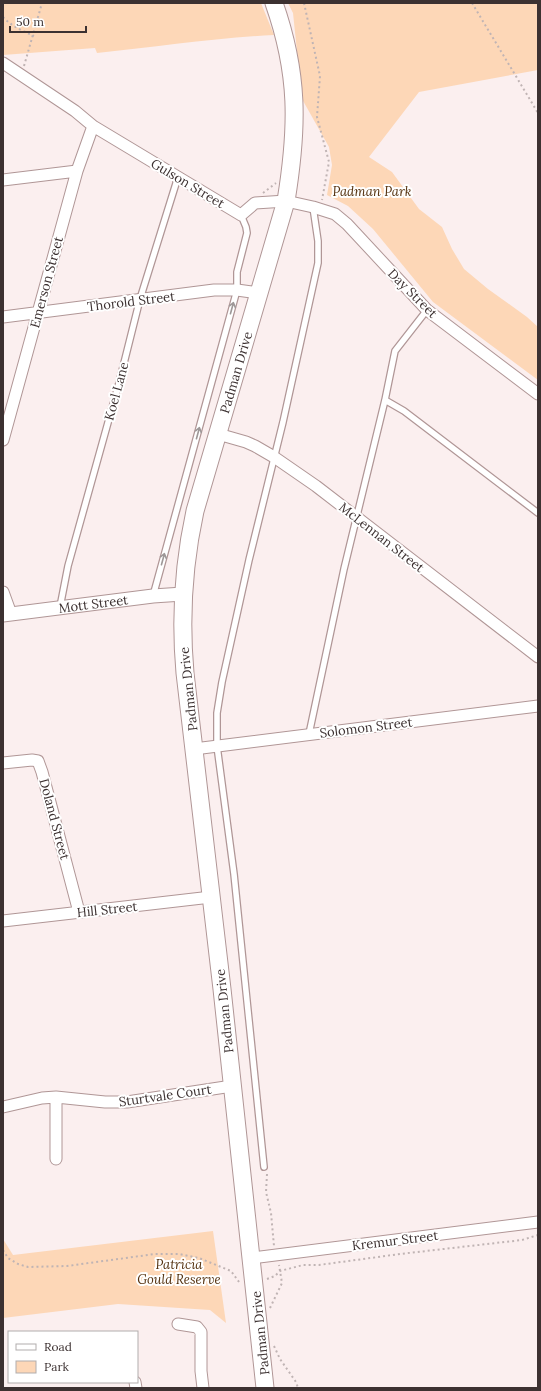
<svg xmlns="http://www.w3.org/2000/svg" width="541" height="1391" viewBox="0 0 541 1391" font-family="Lora,serif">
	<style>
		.green { fill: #fdd7b7 }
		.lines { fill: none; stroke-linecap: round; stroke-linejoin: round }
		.service-casing { stroke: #b09696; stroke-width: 8 }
		.minor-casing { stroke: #b09696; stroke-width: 13 }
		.tertiary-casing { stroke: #b09696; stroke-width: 15 }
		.primary-casing { stroke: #b09696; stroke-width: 19 }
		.path { stroke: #c0b4b4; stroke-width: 2; stroke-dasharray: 2 3; stroke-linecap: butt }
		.service { stroke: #fff; stroke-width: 5.5 }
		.minor { stroke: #fff; stroke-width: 11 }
		.tertiary { stroke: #fff; stroke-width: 13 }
		.primary { stroke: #fff; stroke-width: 17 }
		.oneway { stroke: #9e9898 }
		.labels { text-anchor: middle; stroke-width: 4; stroke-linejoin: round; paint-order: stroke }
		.street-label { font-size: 13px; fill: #3c3131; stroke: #fff }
		.park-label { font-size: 13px; font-style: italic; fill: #54310e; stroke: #fff }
	</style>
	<rect width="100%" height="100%" fill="#fbefef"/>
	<path class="green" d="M3,3H261L274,35C215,38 156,47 97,53L95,48L3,55Z
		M288,3H538V70L419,92L369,157L392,172L419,209L442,227L452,249L464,269L488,289L527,317L538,327V380L433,302L373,229L348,206L327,195L332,165L329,147L302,99L293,13Z
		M213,1231L226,1323L210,1310L118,1304L3,1318V1239L13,1255Z"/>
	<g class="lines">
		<g class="service-casing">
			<path id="service" d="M385,400L404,411L538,513
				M153,596L237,290V272L247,233L246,227L241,215
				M60,607L68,566L119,383L140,299L178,177
				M309,734L344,569L385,400L395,351L427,310
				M264,1167L234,874L217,746V713L222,682L249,560L283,422L318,263V241L313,207"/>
		</g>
		<g class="minor-casing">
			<path id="minor" d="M3,63L75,111L93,126L241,215L255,203L286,201L313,207L335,214L347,224L427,310L538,394
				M3,180L77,171
				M3,317L214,290H237L259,293
				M218,434L246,442L255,446L274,457L316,486L538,657
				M3,440L77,171L93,126
				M3,592L11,614
				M194,749L538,706
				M3,763L32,760L38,761L42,772L79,912
				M3,921L211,897
				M3,1107L42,1098L56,1097L105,1102H127L232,1086
				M56,1159V1097
				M252,1258L538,1222
				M178,1324L197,1327L201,1332V1371L203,1388
				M135,1382L136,1388"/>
		</g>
		<g class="tertiary-casing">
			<g id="tertiary">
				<path id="s1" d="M3,615L153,596L183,594"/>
			</g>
		</g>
		<g class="primary-casing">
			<g id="primary">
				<path id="s2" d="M265,1388L222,989L185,673C180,617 183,566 195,511L286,201C298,127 299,74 274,3"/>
			</g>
		</g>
		<path class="path" d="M304,3L320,76L317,117L329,162L322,200
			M472,3L538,113
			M3,17C11,26 23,31 34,36
			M24,66L42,3
			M263,193L276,183
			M267,1174L266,1192L271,1213L274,1246
			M3,1250L8,1258L18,1264L28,1267L67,1266L155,1254H179L199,1258L231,1271L239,1282
			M267,1279L275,1276L280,1271L303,1265H319L400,1254L522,1240L538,1235
			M270,1308L282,1283L279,1265
			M274,1346L280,1359L296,1382L298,1388"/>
		<use href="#service" class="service"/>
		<use href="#minor" class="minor"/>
		<use href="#tertiary" class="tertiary"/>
		<use href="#primary" class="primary"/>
	</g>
	<defs><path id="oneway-shaft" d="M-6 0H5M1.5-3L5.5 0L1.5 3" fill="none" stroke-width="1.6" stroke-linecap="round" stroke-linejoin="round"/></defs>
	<g class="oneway">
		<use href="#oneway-shaft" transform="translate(232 308) rotate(-75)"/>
		<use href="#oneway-shaft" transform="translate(198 433) rotate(-75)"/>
		<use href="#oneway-shaft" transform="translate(163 559) rotate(-75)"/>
	</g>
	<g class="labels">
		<g class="street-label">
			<text transform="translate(188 183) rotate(31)" y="5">Gulson Street</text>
			<text transform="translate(46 282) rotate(-75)" y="5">Emerson Street</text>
			<text transform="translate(413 293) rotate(45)" y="5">Day Street</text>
			<text transform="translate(131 301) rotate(-7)" y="5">Thorold Street</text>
			<text dy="5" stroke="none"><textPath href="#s2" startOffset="1027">Padman Drive</textPath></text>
			<text transform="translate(116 391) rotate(-75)" y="5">Koel Lane</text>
			<text transform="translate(382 537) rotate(38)" y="5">McLennan Street</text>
			<text dy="5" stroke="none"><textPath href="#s1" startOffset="91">Mott Street</textPath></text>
			<text transform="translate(188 689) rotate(-96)" y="5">Padman Drive</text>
			<text transform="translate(366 727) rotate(-7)" y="5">Solomon Street</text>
			<text transform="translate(55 819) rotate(75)" y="5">Doland Street</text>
			<text transform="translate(107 909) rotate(-6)" y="5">Hill Street</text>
			<text transform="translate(224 1011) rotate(-96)" y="5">Padman Drive</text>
			<text transform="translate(165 1095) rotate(-8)" y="5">Sturtvale Court</text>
			<text transform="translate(395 1240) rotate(-7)" y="5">Kremur Street</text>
			<text transform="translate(260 1333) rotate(-96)" y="5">Padman Drive</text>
		</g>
		<g class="park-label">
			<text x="372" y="196">Padman Park</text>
			<text x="179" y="1269">Patricia<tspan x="179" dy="15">Gould Reserve</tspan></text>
		</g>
	</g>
	<rect width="541" height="1391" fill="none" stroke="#3c3131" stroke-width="8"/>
	<rect x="8" y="1331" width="130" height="52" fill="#ffffff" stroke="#b1adad"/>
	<rect x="16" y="1344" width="20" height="6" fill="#ffffff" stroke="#b1adad"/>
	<text x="44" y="1351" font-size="12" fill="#3c3131">Road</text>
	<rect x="16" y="1361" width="20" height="12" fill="#fdd7b7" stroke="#b1adad"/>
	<text x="44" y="1371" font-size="12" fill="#3c3131">Park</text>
	<path d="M10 26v6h76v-6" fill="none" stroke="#3c3131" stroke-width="2"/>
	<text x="16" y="26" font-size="12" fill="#3c3131" stroke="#ffffff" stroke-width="3" paint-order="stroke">50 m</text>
</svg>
